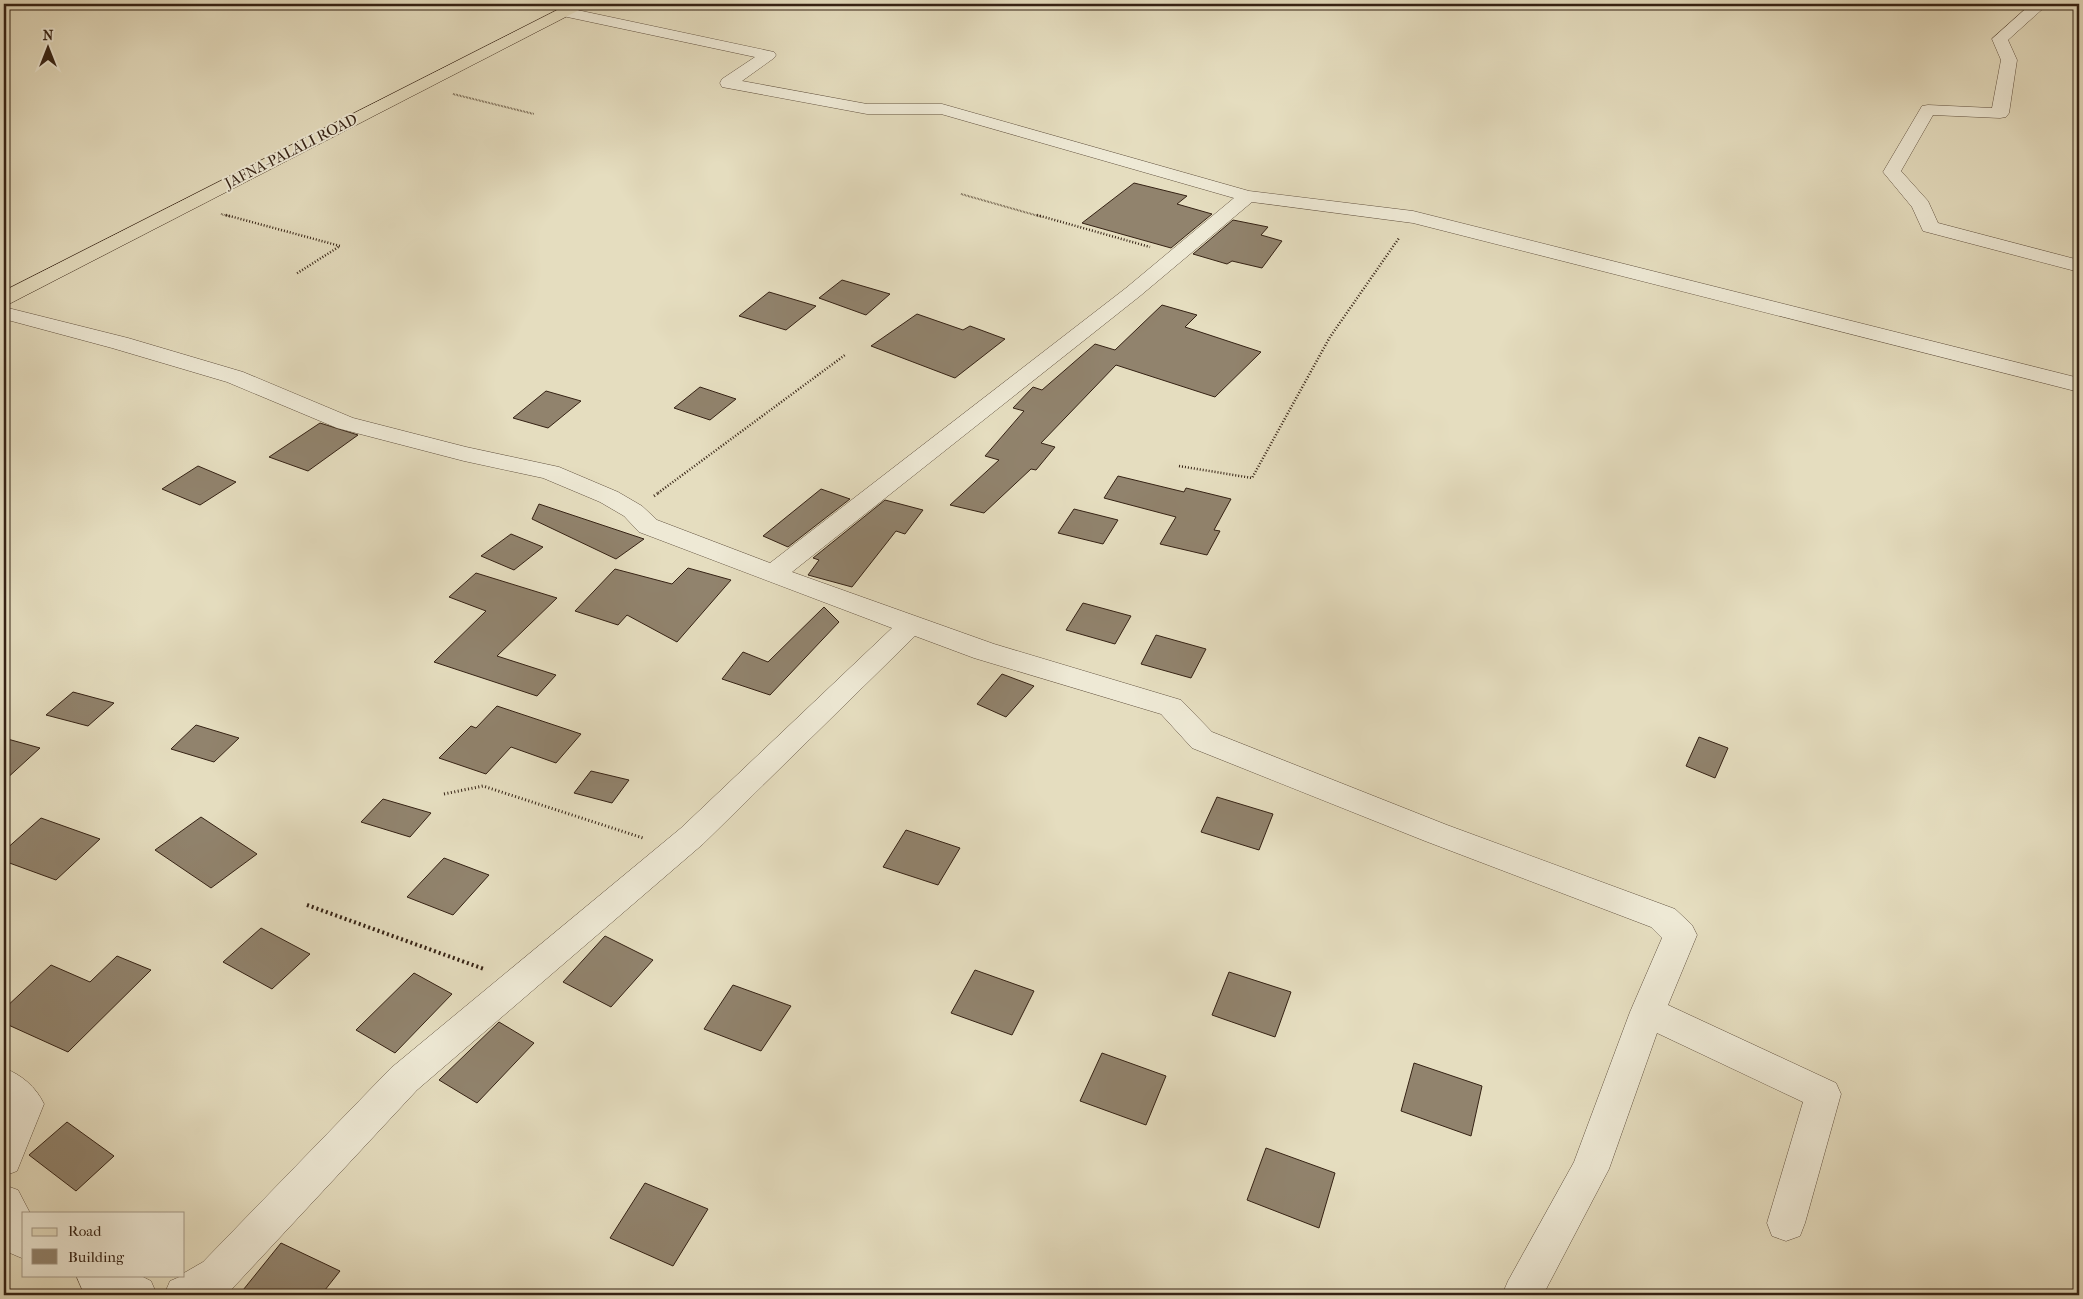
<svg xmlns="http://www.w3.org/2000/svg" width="2083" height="1299" viewBox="0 0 2083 1299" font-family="'IM FELL French Canon',serif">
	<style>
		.building { fill: #91836d; stroke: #352214 }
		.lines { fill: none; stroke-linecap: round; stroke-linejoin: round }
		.minor-casing { stroke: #61513f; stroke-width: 1 }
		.major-casing { stroke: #352214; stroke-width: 1 }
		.path-far3 { stroke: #352214; stroke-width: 2; stroke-dasharray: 0.5 1; stroke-linecap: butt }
		.path-far2 { stroke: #352214; stroke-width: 2.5; stroke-dasharray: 1 2; stroke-linecap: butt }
		.path-far1 { stroke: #352214; stroke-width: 3; stroke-dasharray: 1 2.5; stroke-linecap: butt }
		.path { stroke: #352214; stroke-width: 4; stroke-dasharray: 2 3; stroke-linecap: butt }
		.minor { fill: #eee9d5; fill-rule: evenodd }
		.major { fill: #e5ddbf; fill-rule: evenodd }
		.labels { text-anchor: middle; stroke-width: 4; stroke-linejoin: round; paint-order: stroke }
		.far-street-label { font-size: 15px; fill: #352214; stroke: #eee9d5 }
	</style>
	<rect width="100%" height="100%" fill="#e5ddbf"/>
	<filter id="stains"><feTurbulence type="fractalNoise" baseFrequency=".004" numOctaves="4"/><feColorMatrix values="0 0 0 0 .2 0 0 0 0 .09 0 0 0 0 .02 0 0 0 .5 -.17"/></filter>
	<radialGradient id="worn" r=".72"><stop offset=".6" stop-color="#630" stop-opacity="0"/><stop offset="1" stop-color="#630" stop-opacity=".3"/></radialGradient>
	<path class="building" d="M1134,183L1187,196L1177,204L1212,214L1171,248L1082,223Z
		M1233,220L1268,227L1261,235L1282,241L1262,268L1232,261L1227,264L1193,254Z
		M842,280L890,294L866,315L819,298Z
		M769,292L816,306L786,330L739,316Z
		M1162,305L1197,315L1185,327L1261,352L1215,397L1116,365L1041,443L1055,447L1036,470L1031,469L984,513L950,505L999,460L985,456L1024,411L1013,408L1033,387L1042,390L1095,344L1115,350Z
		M917,314L963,330L970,326L1005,339L955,378L871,346Z
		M700,387L736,399L710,420L674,408Z
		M546,391L581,401L548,428L513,418Z
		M320,423L358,435L308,471L269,457Z
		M198,466L236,482L200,505L162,489Z
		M1118,476L1184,492L1186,488L1231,499L1214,530L1220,531L1207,555L1160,544L1176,517L1104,498Z
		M821,489L850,499L788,547L763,536Z
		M885,500L923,510L905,534L896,531L852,587L808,575L819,560L813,558Z
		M539,504L644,539L616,559L532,519Z
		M1074,509L1118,520L1103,544L1058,533Z
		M511,534L543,547L514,570L481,556Z
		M688,568L731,580L677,642L627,615L618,625L575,611L615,569L672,584Z
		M476,573L557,598L497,656L556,675L537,696L434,662L486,611L449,597Z
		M1083,603L1131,616L1115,644L1066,630Z
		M824,607L839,622L770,695L722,679L743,652L768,662Z
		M1156,635L1206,649L1191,678L1141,664Z
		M1002,674L1034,686L1006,717L977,704Z
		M73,692L114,703L88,726L46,715Z
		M497,706L581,734L556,763L511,747L486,774L439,758L471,726L476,728Z
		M196,725L239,738L214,762L171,749Z
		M1699,737L1728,748L1715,778L1686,766Z
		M4,738L40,748L4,781Z
		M591,771L629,780L612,803L574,793Z
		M1217,797L1273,814L1259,850L1201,832Z
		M383,799L431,813L410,837L361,822Z
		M201,817L257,854L211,888L155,850Z
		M41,818L100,839L56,880L4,861V851Z
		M906,830L960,848L938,885L883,867Z
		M444,858L489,875L453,915L407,897Z
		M261,928L310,954L272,989L223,962Z
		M605,936L653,960L611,1007L563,982Z
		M117,956L151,970L68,1052L4,1023V1009L51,965L90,982Z
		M975,970L1034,991L1012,1035L951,1013Z
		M1229,972L1291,992L1275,1037L1212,1015Z
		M414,973L452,994L395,1053L356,1030Z
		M733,985L791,1006L761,1051L704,1029Z
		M499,1022L534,1043L477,1103L439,1080Z
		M1102,1053L1166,1076L1146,1125L1080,1101Z
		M1414,1063L1482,1086L1471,1136L1401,1111Z
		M67,1122L114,1156L76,1191L29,1155Z
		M1266,1148L1335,1173L1319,1228L1247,1200Z
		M645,1183L708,1209L673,1266L610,1238Z
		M281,1243L340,1271L321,1295H239Z"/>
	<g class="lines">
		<g class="minor-casing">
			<path id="minor" d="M2031,4H2048L2008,40L2017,60L2009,113L2006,117L2000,118L1933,115L1901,171L1928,201L1938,223L2079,260V272L1923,231L1912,207L1883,172L1922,106L1928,105L1992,108L2001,60L1992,39Z
				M563,7L774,52L776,55L774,58L742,81L867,104H942L1249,191L1413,211L2079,378V392L1413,223L1252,202L1140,296L792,572L994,644L1181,700L1212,732L1447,825L1675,909L1692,925L1697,935L1668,1005L1836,1083L1841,1094L1805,1223L1800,1236L1786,1241L1772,1236L1767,1223L1803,1102L1657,1033L1609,1169L1543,1295H1502L1508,1281L1574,1162L1630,1012L1662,938L1651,927L1425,841L1192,748L1161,714L974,658L915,636L703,844L417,1090L231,1290L222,1295H164L170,1281L184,1275V1273L203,1262L391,1068L681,828L892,628L639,532L624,516L600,502L543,478L464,461L337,428L227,382L112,348L4,319V307L128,338L243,372L353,418L466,447L559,467L618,492L642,506L657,520L770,563L1126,288L1234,198L941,114H867L722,87L720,83L722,79L755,57L558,15L555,12L558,9Z
				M4,1068C22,1075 36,1087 44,1104L17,1171L4,1176V1114L6,1109L4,1107Z
				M4,1185L18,1190L30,1213H24V1259L10,1253L4,1241Z
				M76,1275H139L151,1281L157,1295H95L82,1289Z"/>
		</g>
		<g class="major-casing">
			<path id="major" d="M569,4H588L585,7L11,303L4,305V291Z"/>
		</g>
		<path class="path-far3" d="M453,94L534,114
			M961,194L1042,217
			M221,214L231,217"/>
		<path class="path-far2" d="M226,215L340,246L296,274
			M1037,215L1150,247
			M1179,466L1252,478L1330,337L1399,238
			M658,493L845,355"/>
		<path class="path-far1" d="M654,496L660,492
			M444,794L483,786L643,838"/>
		<path class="path" d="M307,905L484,969"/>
		<use href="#minor" class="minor"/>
		<use href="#major" class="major"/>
	</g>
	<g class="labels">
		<g class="far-street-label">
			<text transform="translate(291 151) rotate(-27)" y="5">JAFNA-PALALI ROAD</text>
		</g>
	</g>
	<rect width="2083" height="1299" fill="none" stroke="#e5ddbf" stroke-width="20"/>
	<rect x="5" y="5" width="2073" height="1289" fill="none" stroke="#352214" stroke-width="2.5"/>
	<rect x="10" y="10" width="2063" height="1279" fill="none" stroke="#352214"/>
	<rect x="22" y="1212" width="162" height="65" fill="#eee9d5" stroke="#a49988"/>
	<rect x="32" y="1228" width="25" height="8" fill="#e5ddbf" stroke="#a49988"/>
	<text x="68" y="1236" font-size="15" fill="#352214">Road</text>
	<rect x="32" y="1249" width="25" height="15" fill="#91836d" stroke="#a49988"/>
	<text x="68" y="1262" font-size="15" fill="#352214">Building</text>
	<g transform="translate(48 48)" stroke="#eee9d5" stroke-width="4" paint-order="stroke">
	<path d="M0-4L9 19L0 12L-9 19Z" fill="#352214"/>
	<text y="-8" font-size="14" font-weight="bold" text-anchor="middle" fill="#352214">N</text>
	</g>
	<rect width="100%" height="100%" filter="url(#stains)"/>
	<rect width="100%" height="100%" fill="url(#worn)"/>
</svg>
